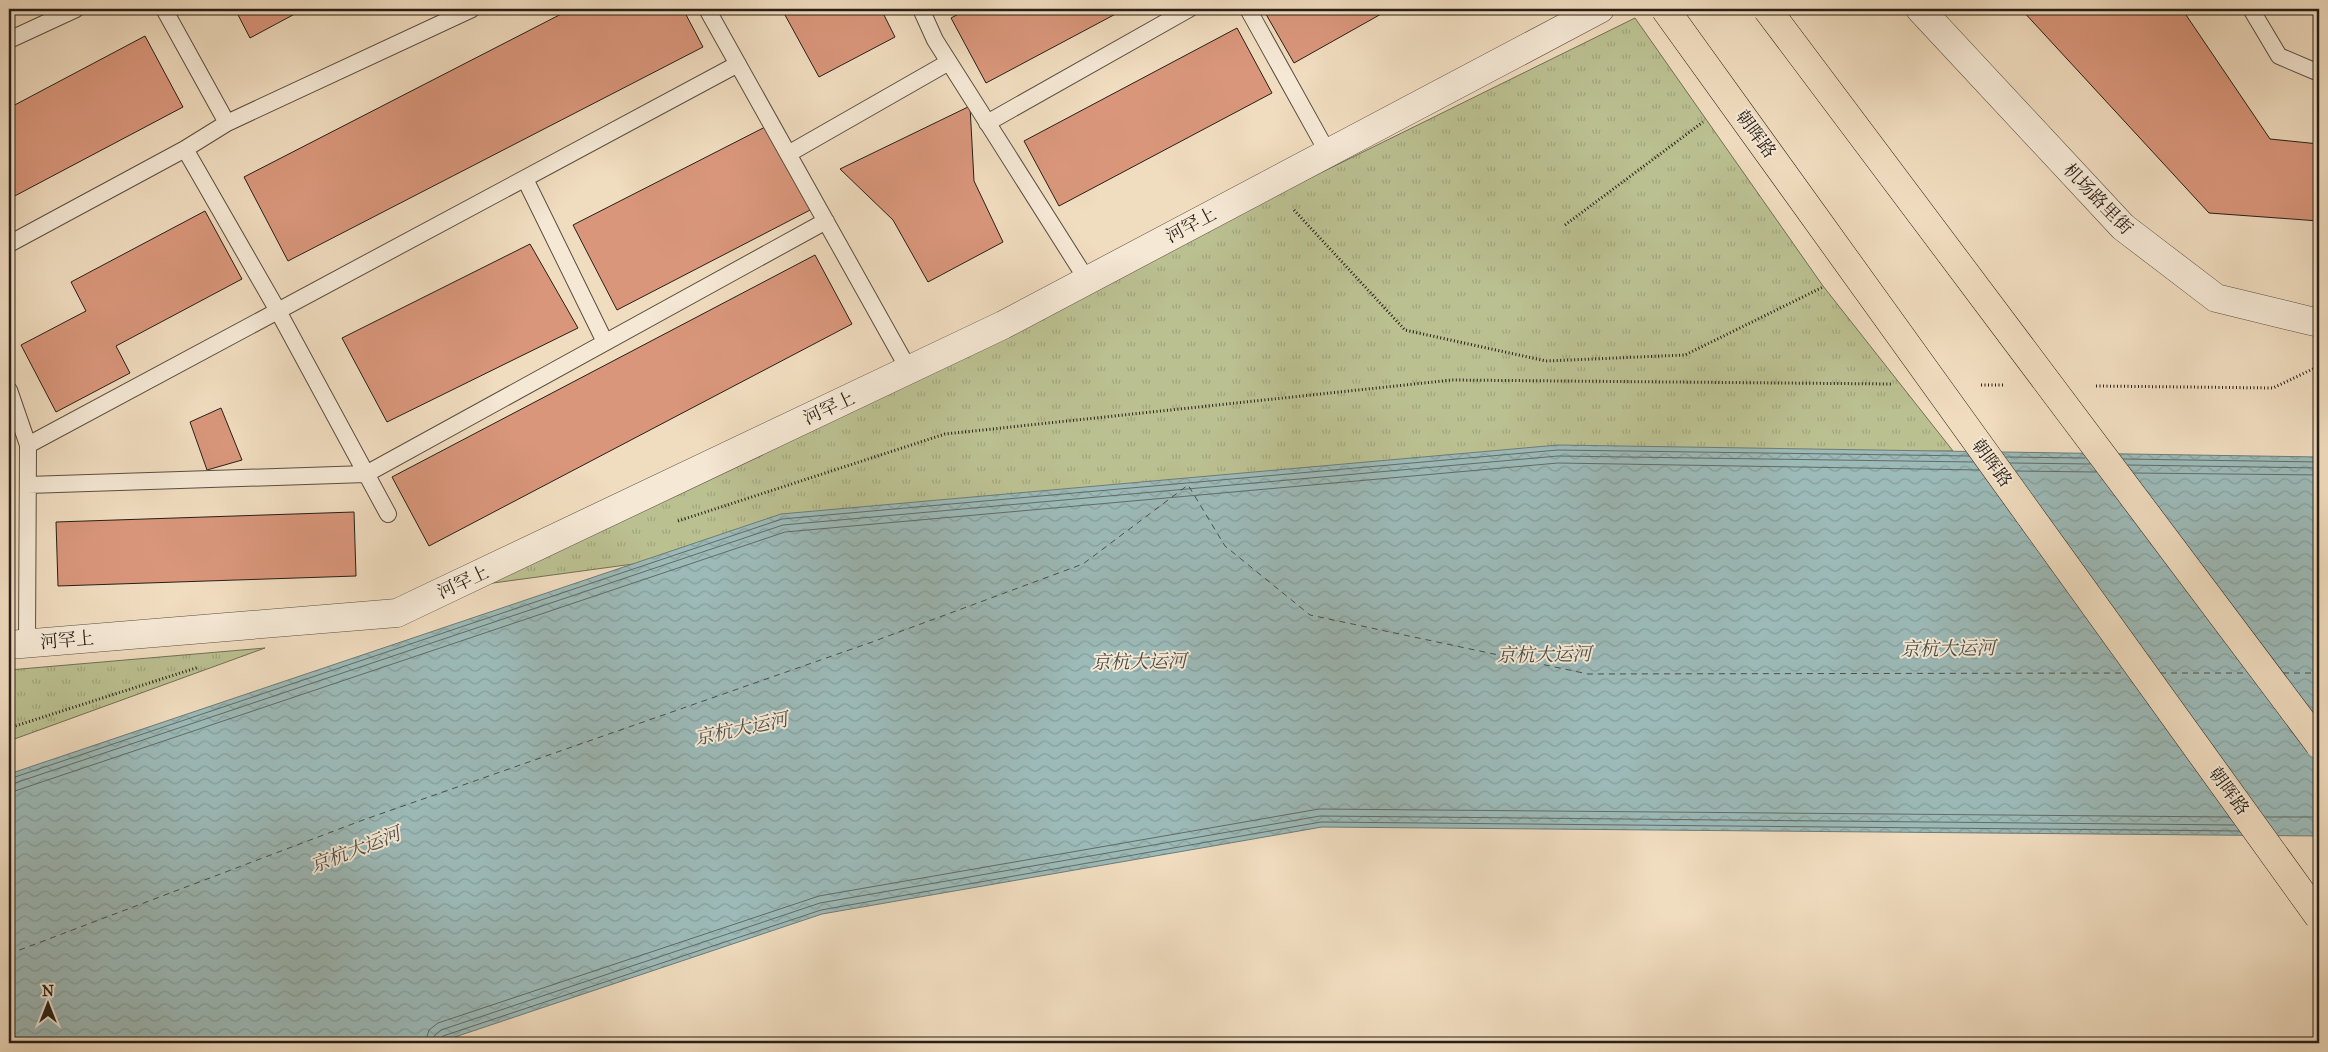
<svg xmlns="http://www.w3.org/2000/svg" width="2328" height="1052" viewBox="0 0 2328 1052" font-family="'IM FELL Great Primer','Noto Serif SC',serif">
	<style>
		.park { fill: url(#park-tufts); stroke: #727054 }
		.water { fill: url(#water-waves); stroke: #6e7c77 }
		.lines { fill: none; stroke-linecap: round; stroke-linejoin: round }
		.shore { stroke: #626c67; stroke-width: 1 }
		.ferry { stroke: #4b4e47; stroke-width: 1; stroke-dasharray: 6 5; stroke-linecap: butt }
		.building { fill: #d9967b; stroke: #281f16 }
		.service-casing { stroke: #5a4e40; stroke-width: 18 }
		.minor-casing { stroke: #5a4e40; stroke-width: 29 }
		.path { stroke: #281f16; stroke-width: 3; stroke-dasharray: 1 2.5; stroke-linecap: butt }
		.service { stroke: #f5e8d5; stroke-width: 16 }
		.minor { stroke: #f5e8d5; stroke-width: 28 }
		.primary-bridge-casing { stroke: #281f16; stroke-width: 29; stroke-linecap: butt }
		.primary-bridge { stroke: #f0dcbf; stroke-width: 28 }
		.labels { text-anchor: middle; stroke-width: 4; stroke-linejoin: round; paint-order: stroke }
		.street-label { font-size: 18px; fill: #281f16; stroke: #f5e8d5 }
		.water-label { font-size: 19px; font-style: italic; fill: #4b4e47; stroke: #f5e8d5 }
	</style>
	<defs>
		<pattern id="park-tufts" width="24" height="20" patternUnits="userSpaceOnUse" patternTransform="scale(1.25)"><rect width="24" height="20" fill="#bbc091"/><path d="M3 7l-1-3M5 7V3M7 7l1-3M15 17l-1-3M17 17v-4M19 17l1-3" fill="none" stroke="#a1a57c"/></pattern>
		<pattern id="water-waves" width="16" height="10" patternUnits="userSpaceOnUse" patternTransform="scale(1.25)"><rect width="16" height="10" fill="#9cbab8"/><path d="M0 5q4-4 8 0t8 0" fill="none" stroke="#869f9d"/></pattern>
	</defs>
	<rect width="100%" height="100%" fill="#f0dcbf"/>
	<filter id="stains"><feTurbulence type="fractalNoise" baseFrequency=".004" numOctaves="4"/><feColorMatrix values="0 0 0 0 .2 0 0 0 0 .09 0 0 0 0 .02 0 0 0 .5 -.17"/></filter>
	<radialGradient id="worn" r=".72"><stop offset=".6" stop-color="#630" stop-opacity="0"/><stop offset="1" stop-color="#630" stop-opacity=".3"/></radialGradient>
	<path class="park" d="M1635,18L1823,286L1953,451L1415,458L486,584Z
		M265,648L9,741V670Z"/>
	<path class="water" d="M1558,445L2319,457V836L1322,827L822,914L437,1043H9V774L781,514Z"/>
	<g class="lines">
		<path class="shore" d="M2006,457L2085,458
			M2123,459L2319,462
			M2010,463L2090,464
			M2128,465L2319,468
			M2016,471L2096,472
			M2134,473L2319,475
			M9,779L782,519L1558,450L1969,456
			M9,785L783,525L1558,456L1973,462
			M9,793L785,532L1558,463L1979,470
			M2266,817H2319
			M425,1043L429,1030L438,1023L819,896L1319,809L2229,817
			M432,1043L435,1035L441,1030L820,903L1320,816L2234,825
			M439,1043L443,1036L821,910L1321,822L2239,831"/>
		<path class="ferry" d="M2160,673H2249
			M2283,673H2319
			M9,954L363,820L872,642L1083,564L1188,485L1225,546L1310,615L1588,674L2126,673"/>
	</g>
	<path class="building" d="M235,9H304L250,38Z
		M571,9H683L703,47L288,261L244,177Z
		M778,9H881L895,37L819,77L785,15Z
		M968,9H1125L986,83L951,18Z
		M1263,9H1390L1294,63Z
		M2021,9H2182L2270,139L2319,144V221L2209,213Z
		M1237,28L1272,93L1059,206L1024,141Z
		M145,36L183,107L9,199V108Z
		M970,106L974,181L1003,242L928,282L893,220L840,169Z
		M771,124L814,208L617,310L573,225Z
		M205,211L242,279L116,346L130,373L56,412L21,345L86,311L71,282Z
		M530,244L578,328L387,422L342,338Z
		M815,255L852,324L429,546L392,477Z
		M221,408L242,460L207,470L190,422Z
		M354,512L356,576L58,586L56,522Z"/>
	<g class="lines">
		<g class="service-casing">
			<path id="service" d="M164,9L227,123
				M707,9L909,370
				M921,9L935,40L1087,280
				M1248,9L1328,153
				M2251,9L2279,56L2319,73
				M9,40L76,9
				M987,123L1189,9
				M185,149L278,311L388,514
				M788,154L949,62
				M525,179L605,342
				M9,244L185,149L227,123L472,9
				M9,390L28,445L27,644
				M28,445L738,64
				M28,485L366,474L826,221"/>
		</g>
		<g class="minor-casing">
			<path id="minor" d="M1920,9L2123,227L2216,298L2319,323
				M9,645L397,613L1003,325L1600,9"/>
		</g>
		<path class="path" d="M1294,210L1405,330L1546,361L1685,355L1823,287
			M1565,225L1703,122
			M1981,385H2005
			M2096,386L2273,388L2319,366
			M678,521L945,434L1452,380L1892,384
			M9,728L199,667"/>
		<use href="#service" class="service"/>
		<use href="#minor" class="minor"/>
		<g class="primary-bridge-casing">
			<path id="primary-bridge" d="M1665,9L2319,917
				M1767,9L2319,744"/>
		</g>
		<use href="#primary-bridge" class="primary-bridge"/>
	</g>
	<g class="labels">
		<g class="street-label">
			<text transform="translate(1756 134) rotate(54)" y="6">朝晖路</text>
			<text transform="translate(2098 199) rotate(46)" y="6">机场路里街</text>
			<text transform="translate(1191 225) rotate(-28)" y="6">河罕上</text>
			<text transform="translate(829 408) rotate(-25)" y="6">河罕上</text>
			<text transform="translate(1992 463) rotate(54)" y="6">朝晖路</text>
			<text transform="translate(463 582) rotate(-25)" y="6">河罕上</text>
			<text transform="translate(67 640) rotate(-5)" y="6">河罕上</text>
			<text transform="translate(2229 791) rotate(54)" y="6">朝晖路</text>
		</g>
		<g class="water-label">
			<text transform="translate(1948 648) rotate(-1)" y="7">京杭大运河</text>
			<text transform="translate(1544 654) rotate(-1)" y="7">京杭大运河</text>
			<text transform="translate(1139 661) rotate(-1)" y="7">京杭大运河</text>
			<text transform="translate(741 728) rotate(-12)" y="7">京杭大运河</text>
			<text transform="translate(355 849) rotate(-21)" y="7">京杭大运河</text>
		</g>
	</g>
	<rect width="2328" height="1052" fill="none" stroke="#f0dcbf" stroke-width="30"/>
	<rect x="10" y="10" width="2308" height="1032" fill="none" stroke="#281f16" stroke-width="2.5"/>
	<rect x="15" y="15" width="2298" height="1022" fill="none" stroke="#281f16"/>
	<g transform="translate(48 1004)" stroke="#f5e8d5" stroke-width="4" paint-order="stroke">
	<path d="M0-4L9 19L0 12L-9 19Z" fill="#281f16"/>
	<text y="-8" font-size="14" font-weight="bold" text-anchor="middle" fill="#281f16">N</text>
	</g>
	<rect width="100%" height="100%" filter="url(#stains)"/>
	<rect width="100%" height="100%" fill="url(#worn)"/>
</svg>
